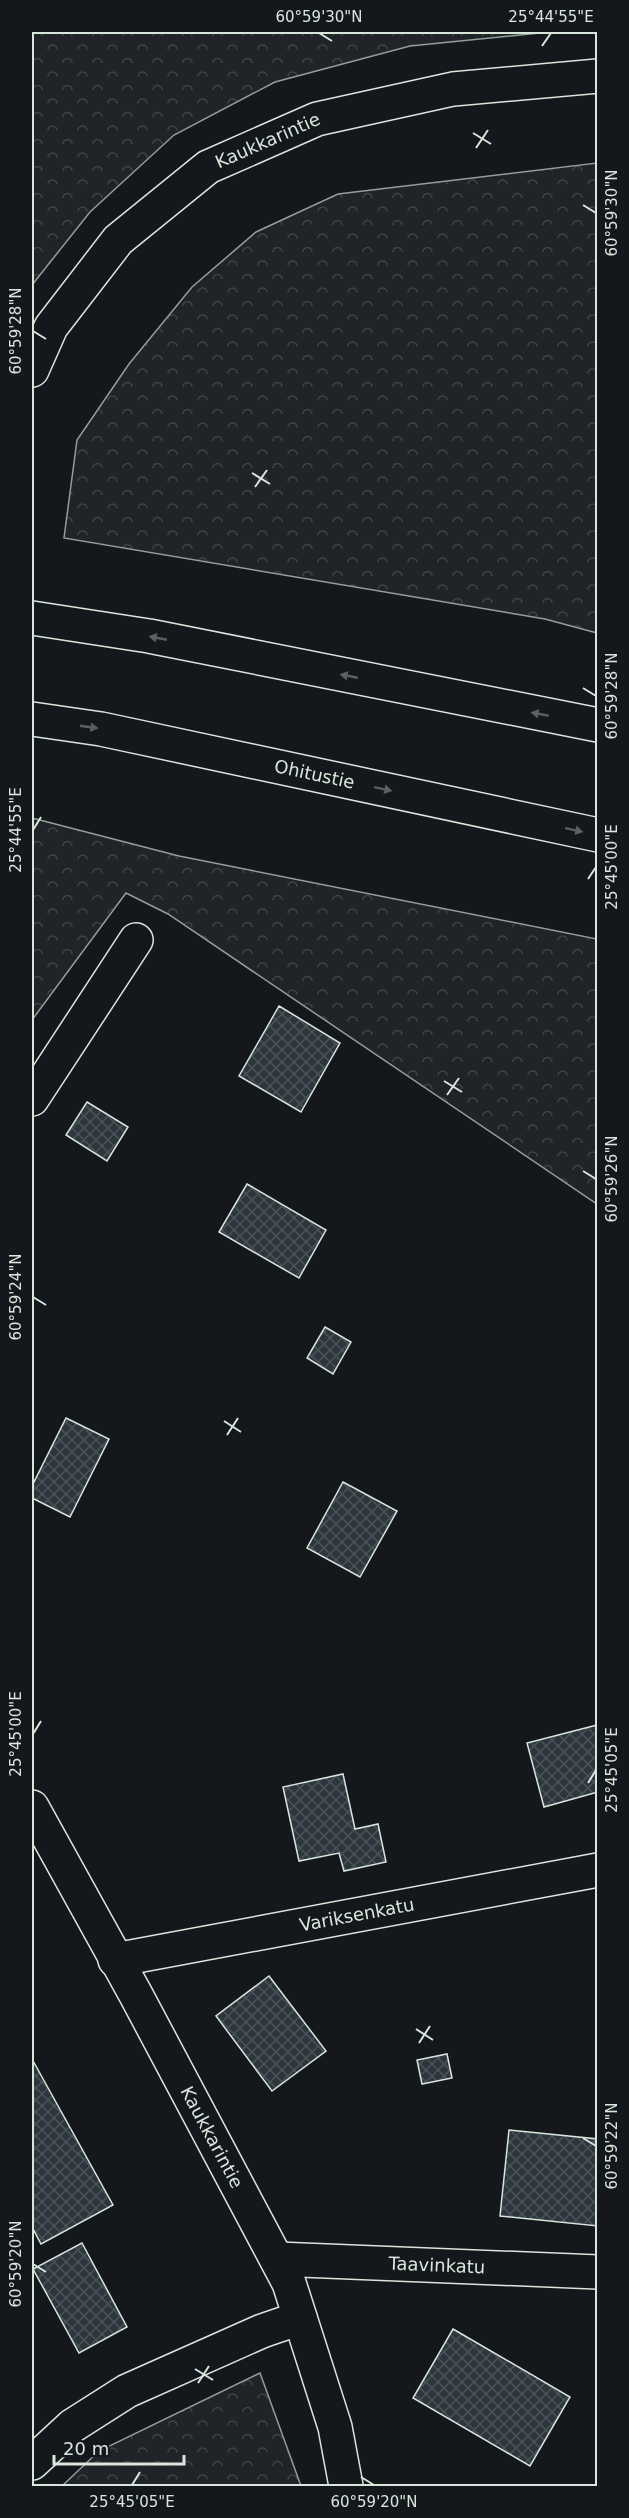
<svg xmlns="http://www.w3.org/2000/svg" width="629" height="2518" viewBox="0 0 629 2518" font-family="'DejaVu Sans',sans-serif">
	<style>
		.forest { fill: url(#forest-crowns); stroke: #939e99; stroke-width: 1.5 }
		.building { fill: url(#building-cross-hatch); stroke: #d8e6dc; stroke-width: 1.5 }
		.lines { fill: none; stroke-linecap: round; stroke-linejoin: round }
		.street-casing { stroke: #d8e6dc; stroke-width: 36 }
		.highway-casing { stroke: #d8e6dc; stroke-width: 36 }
		.street { stroke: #14181c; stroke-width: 33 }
		.highway { stroke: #14181c; stroke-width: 33 }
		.oneway { fill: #59605f }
		.ticks { fill: none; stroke: #d8e6dc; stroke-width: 2 }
		.labels { text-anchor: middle; stroke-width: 4.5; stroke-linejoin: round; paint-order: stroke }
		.street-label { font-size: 18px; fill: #d8e6dc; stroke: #14181c }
		.neatline { fill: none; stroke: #d8e6dc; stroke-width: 2 }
		.ticks-label { font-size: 15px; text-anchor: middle; fill: #d8e6dc }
	</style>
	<defs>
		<pattern id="forest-crowns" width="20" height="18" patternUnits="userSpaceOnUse" patternTransform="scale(1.5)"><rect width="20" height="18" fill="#202428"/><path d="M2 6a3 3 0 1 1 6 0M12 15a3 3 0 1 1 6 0" fill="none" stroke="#404447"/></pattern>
		<pattern id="building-cross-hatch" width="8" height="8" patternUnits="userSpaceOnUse" patternTransform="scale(1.5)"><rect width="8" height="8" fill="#2c363c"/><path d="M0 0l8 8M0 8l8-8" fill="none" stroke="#4a5358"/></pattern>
	</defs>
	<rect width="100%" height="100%" fill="#14181c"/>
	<path class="forest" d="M32,32H550L410,46L275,82L174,135L90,212L32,285Z
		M597,163V633L545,619L64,538L77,440L129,364L192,287L256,232L338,194Z
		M32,818L179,856L597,939V1204L168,914L126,893L32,1020Z
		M260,2373L301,2486H62L99,2451Z"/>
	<path class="building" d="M279,1006L340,1043L301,1112L239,1076Z
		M87,1102L128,1127L107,1161L66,1135Z
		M247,1184L326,1230L299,1278L219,1232Z
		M325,1327L351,1342L333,1374L307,1358Z
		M66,1418L109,1439L70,1517L32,1498V1486Z
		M343,1482L397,1511L360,1577L307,1548Z
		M597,1725L598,1792L544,1807L527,1743Z
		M343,1774L355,1829L378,1824L386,1862L344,1871L339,1853L299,1861L283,1787Z
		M269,1976L326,2051L272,2091L216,2016Z
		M447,2054L452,2078L422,2084L417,2060Z
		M32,2059L113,2205L41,2244L32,2227Z
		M509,2130L598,2139V2226L500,2216Z
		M82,2243L127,2327L79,2353L33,2269Z
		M453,2329L570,2397L530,2466L413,2398Z"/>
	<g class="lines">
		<g class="street-casing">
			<g id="street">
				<path id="s1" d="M32,370L51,327L118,240L208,167L317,119L453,89L598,76"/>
				<path d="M32,1099L136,940"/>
				<path id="s2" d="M32,1807L136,1995L289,2283L335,2427L346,2486"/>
				<path id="s3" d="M115,1960L598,1870"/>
				<path id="s4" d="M277,2259L598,2272"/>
				<path d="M32,2463L72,2426L127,2391L262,2331L300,2318"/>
			</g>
		</g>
		<g class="highway-casing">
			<g id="highway">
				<path d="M32,618L149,636L598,725"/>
				<path id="s5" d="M32,719L101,729L598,835"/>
			</g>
		</g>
		<use href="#street" class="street"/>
		<use href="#highway" class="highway"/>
	</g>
	<defs><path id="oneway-solid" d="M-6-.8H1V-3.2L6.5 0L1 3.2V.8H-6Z" transform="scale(1.5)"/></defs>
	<g class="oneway">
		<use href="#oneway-solid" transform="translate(158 638) rotate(-169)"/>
		<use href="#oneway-solid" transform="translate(349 676) rotate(-169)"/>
		<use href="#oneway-solid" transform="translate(540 714) rotate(-169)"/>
		<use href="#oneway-solid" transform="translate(89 727) rotate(8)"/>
		<use href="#oneway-solid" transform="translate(383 789) rotate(12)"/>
		<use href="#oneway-solid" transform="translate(574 830) rotate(12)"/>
	</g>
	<path class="ticks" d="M319,33L332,41M542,46L551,33M473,133L491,144M476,148L488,130M583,205L596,213M33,331L46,339M252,473L270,484M255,487L267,470M583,688L596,696M33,830L41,817M588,879L596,867M444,1081L462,1092M447,1095L459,1078M583,1171L596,1179M33,1297L46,1305M224,1421L241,1432M227,1435L238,1418M33,1734L41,1721M588,1783L596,1770M416,2029L433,2040M419,2043L430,2026M583,2138L596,2146M33,2264L46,2272M195,2369L213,2380M198,2383L209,2366M361,2477L374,2485M132,2485L140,2472"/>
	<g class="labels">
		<g class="street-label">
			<text dy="6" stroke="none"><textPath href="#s1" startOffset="338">Kaukkarintie</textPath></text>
			<text dy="6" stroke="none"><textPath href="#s5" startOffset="288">Ohitustie</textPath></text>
			<text dy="6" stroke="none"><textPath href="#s3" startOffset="246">Variksenkatu</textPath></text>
			<text dy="6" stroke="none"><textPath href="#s2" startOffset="376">Kaukkarintie</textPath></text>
			<text dy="6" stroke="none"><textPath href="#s4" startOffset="160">Taavinkatu</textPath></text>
		</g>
	</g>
	<rect width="629" height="2518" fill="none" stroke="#14181c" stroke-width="66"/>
	<path d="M54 2455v9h130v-9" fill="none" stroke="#d8e6dc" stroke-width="3"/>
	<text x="63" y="2455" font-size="18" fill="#d8e6dc" stroke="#14181c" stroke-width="4.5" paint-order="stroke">20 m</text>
	<rect x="33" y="33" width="563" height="2452" class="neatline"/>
	<g class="ticks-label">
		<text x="319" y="22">60°59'30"N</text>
		<text x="551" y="22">25°44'55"E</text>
		<text transform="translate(612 213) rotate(-90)" y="5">60°59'30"N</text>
		<text transform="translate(16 331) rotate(-90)" y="5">60°59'28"N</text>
		<text transform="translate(612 696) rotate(-90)" y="5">60°59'28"N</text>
		<text transform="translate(16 830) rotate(-90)" y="5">25°44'55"E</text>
		<text transform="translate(612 867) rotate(-90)" y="5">25°45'00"E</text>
		<text transform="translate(612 1179) rotate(-90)" y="5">60°59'26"N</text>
		<text transform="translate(16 1297) rotate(-90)" y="5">60°59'24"N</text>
		<text transform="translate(16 1734) rotate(-90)" y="5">25°45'00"E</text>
		<text transform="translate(612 1770) rotate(-90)" y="5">25°45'05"E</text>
		<text transform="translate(612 2146) rotate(-90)" y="5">60°59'22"N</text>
		<text transform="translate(16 2264) rotate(-90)" y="5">60°59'20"N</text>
		<text x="132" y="2507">25°45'05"E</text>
		<text x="374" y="2507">60°59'20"N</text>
	</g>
</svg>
